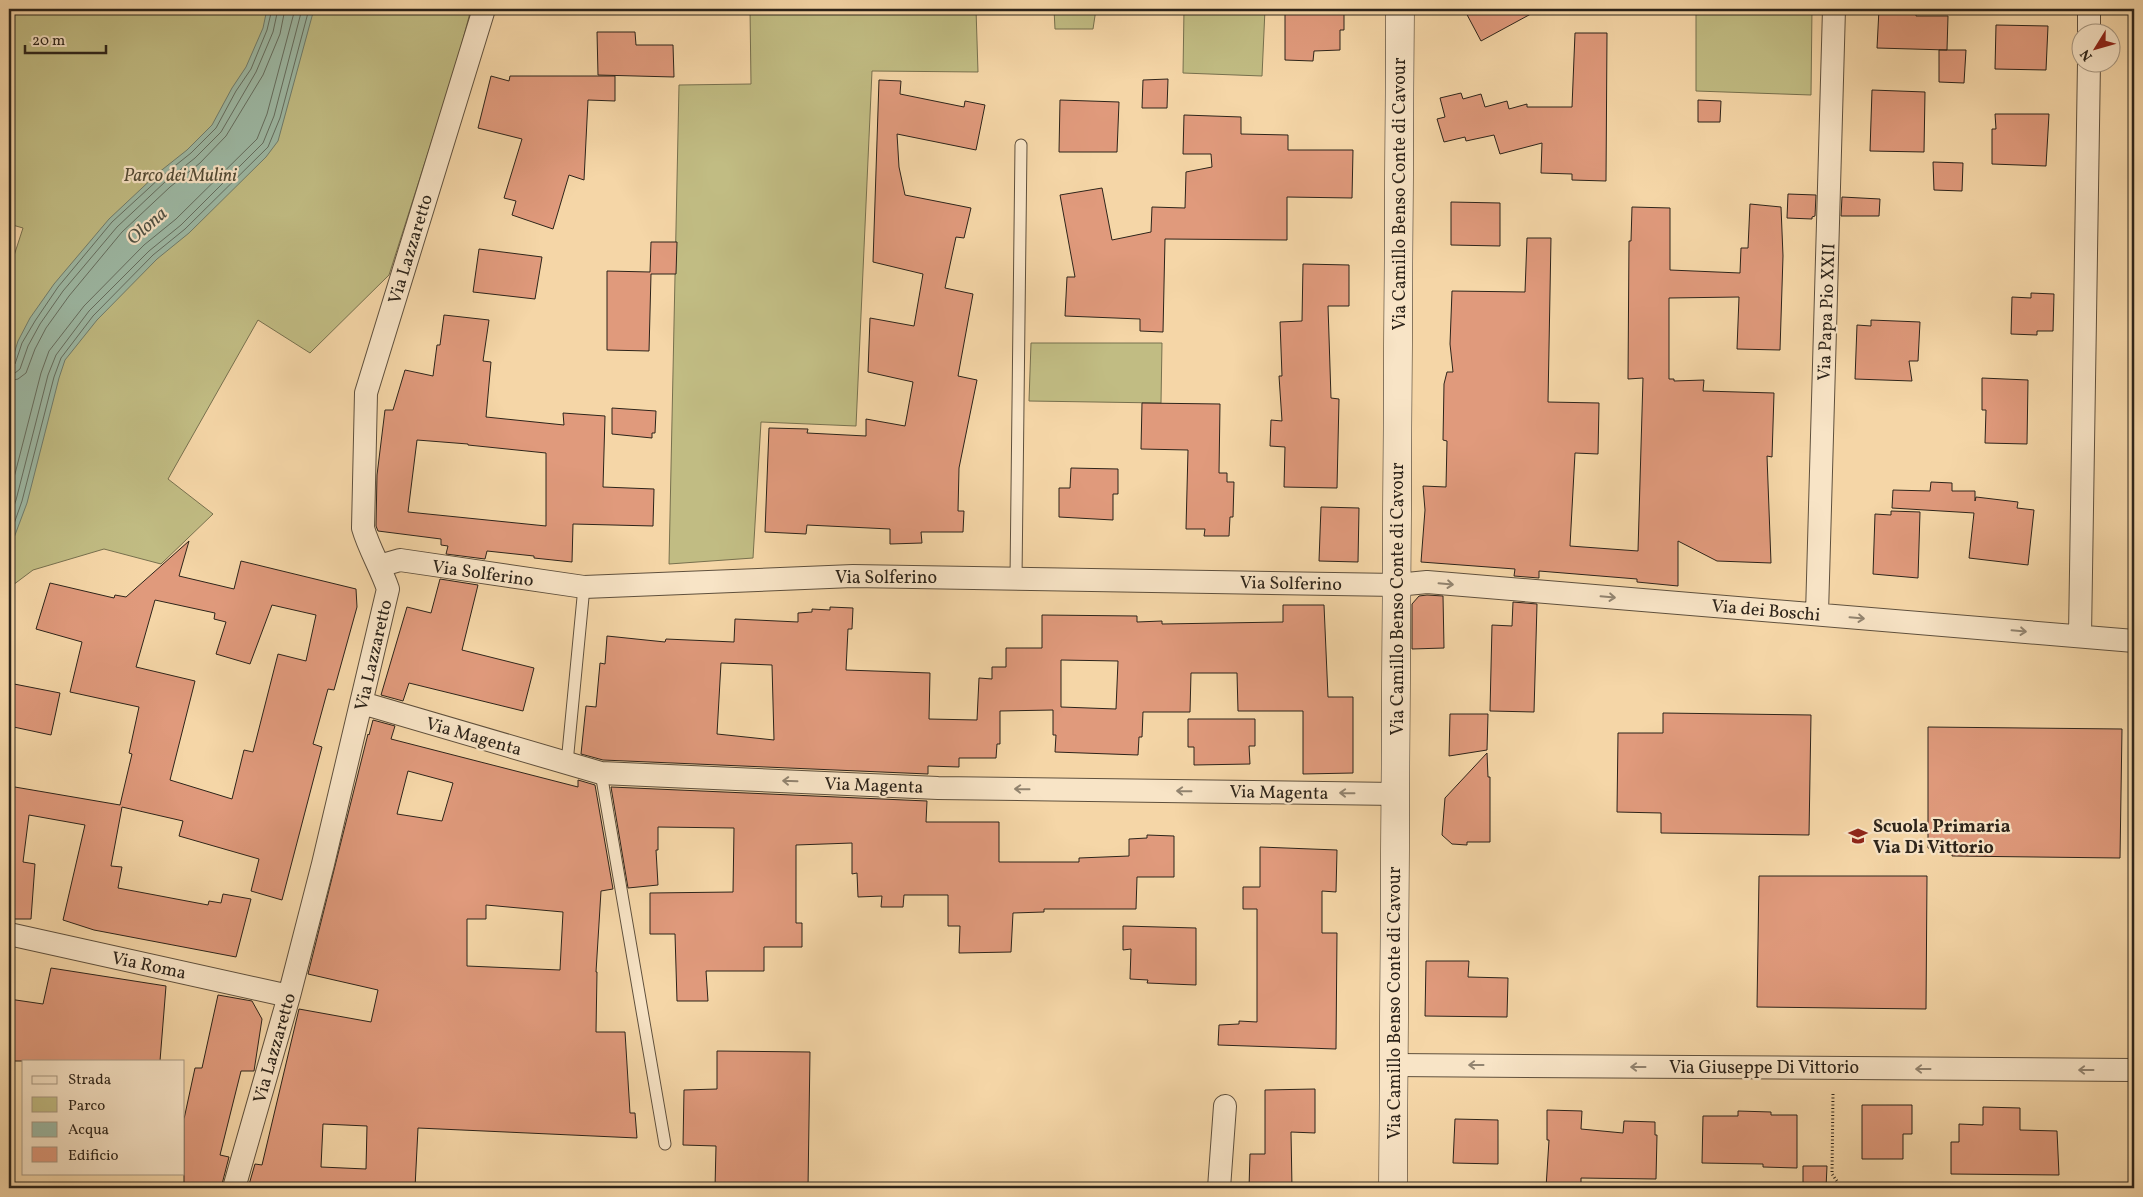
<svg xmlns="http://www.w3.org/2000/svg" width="2143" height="1197" viewBox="0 0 2143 1197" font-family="Vollkorn,serif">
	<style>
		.green { fill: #c1bc83; stroke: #77704e }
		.water { fill: #9db9a5; stroke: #707d6d }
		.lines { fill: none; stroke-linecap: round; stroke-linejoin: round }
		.shore { stroke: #656e60; stroke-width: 1 }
		.building { fill: #e09a7c; stroke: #2d241a; fill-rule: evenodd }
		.lane-casing { stroke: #5f503d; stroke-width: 13 }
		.street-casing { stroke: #5f503d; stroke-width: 24 }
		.secondary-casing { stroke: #2d241a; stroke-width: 29 }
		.path { stroke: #2d241a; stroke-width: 3; stroke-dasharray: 1 2.5; stroke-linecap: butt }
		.lane { stroke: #f8e4c6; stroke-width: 11 }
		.street { stroke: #f8e4c6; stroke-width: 22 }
		.secondary { stroke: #f8e4c6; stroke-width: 28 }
		.oneway { stroke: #928470 }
		.labels { text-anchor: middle; stroke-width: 4.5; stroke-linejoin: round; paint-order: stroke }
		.park-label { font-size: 18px; font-style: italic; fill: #524a34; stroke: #f8e4c6 }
		.street-label { font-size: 18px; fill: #2d241a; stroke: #f8e4c6 }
		.poi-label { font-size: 18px; font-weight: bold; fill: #2d241a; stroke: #f8e4c6; text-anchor: start }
		.water-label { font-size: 19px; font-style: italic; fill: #4f5144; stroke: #f8e4c6 }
	</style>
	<rect width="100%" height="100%" fill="#f5d6a7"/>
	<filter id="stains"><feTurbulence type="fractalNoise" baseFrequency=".004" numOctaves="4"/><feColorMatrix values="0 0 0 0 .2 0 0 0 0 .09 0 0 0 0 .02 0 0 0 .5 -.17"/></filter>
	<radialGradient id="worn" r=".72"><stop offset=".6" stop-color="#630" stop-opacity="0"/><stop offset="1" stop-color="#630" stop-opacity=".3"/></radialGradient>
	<path class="green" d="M9,9H471L457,62L389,275L310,353L258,320L168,479L213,514L161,564L104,549L33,570L9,588V271L23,228L9,224Z
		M750,9H976L978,72L872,71L856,426L761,422L753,558L669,564L679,85L751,84Z
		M1054,9H1096L1093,29H1055Z
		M1184,9H1265L1262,76L1183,73Z
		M1696,9H1812L1811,95L1696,91Z
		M1031,343H1162L1161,403L1029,401Z"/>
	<path class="water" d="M267,9H314L278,141L266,157L189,233L157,259L97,320L65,360L59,378L27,503L9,551V370L18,341L30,318L54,284L109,219L158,173L187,150L212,125L232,88L246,67L263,28Z"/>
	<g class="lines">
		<path class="shore" d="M9,367L15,364L22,343L35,321L58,287L112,222L161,177L191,153L216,128L236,91L251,69L267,30L272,9
			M9,374L15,373L20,369L28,346L40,324L63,291L117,227L166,181L195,158L221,132L256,72L273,32L278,9
			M9,381L18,379L26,373L35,349L46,328L69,296L122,232L170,187L200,163L226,136L263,75L280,34L285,9
			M9,497L41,373L49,351L84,306L144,245L176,219L257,139L267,114L295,9
			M9,520L16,500L48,375L56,355L89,311L149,251L181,225L263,143L274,116L302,9
			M9,538L22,501L54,377L61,358L93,316L153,255L185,229L268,147L280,118L309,9"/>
	</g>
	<path class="building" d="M1285,9H1344V30H1340V50L1314,51L1313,61L1285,60Z
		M1464,9H1540L1481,41Z
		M1879,9H1905V11H1916V16H1948L1947,50L1877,48Z
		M1996,25L2048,26L2046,70L1995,69Z
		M597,32H635L636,45H673L674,77L598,75Z
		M1575,33H1607L1606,181L1572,180V174L1541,173L1542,143L1500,154L1494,135L1466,141L1465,137L1444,142L1437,119L1445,117L1440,98L1461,93L1463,99L1481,94L1485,107L1507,101L1509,109L1527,104V107H1572Z
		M1939,50H1966L1964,83L1939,82Z
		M491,76L509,81L510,76H615V101L588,100L584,180L569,175L553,229L512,215L516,201L504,198L522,139L478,128Z
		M1168,79L1167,108H1142L1143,80Z
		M879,80L901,81L900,94L964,107L965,101L985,105L976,150L897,134L899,167L905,195L971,208L964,238L956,237L945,288L973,294L958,376L977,380L959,468L958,511H964L963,532H921L922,543L890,544V529L807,525L806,534L765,532L769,428L808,429L807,433L866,436V419L905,426L913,382L868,372L870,318L914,326L923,274L873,262Z
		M1872,90L1925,92L1924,152L1870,151Z
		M1060,100L1119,102L1117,152H1059Z
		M1698,100L1721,101L1720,122H1698Z
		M1995,114H2049L2046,166L1992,164V129H1996Z
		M1184,115L1241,117V134L1288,135V150H1353L1352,198L1287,197V240L1165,239L1163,332L1140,331V319L1065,316L1067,277H1075L1060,195L1102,188L1112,240L1151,232L1152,207L1185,208L1186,172L1212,167L1211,154H1183Z
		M1933,162L1963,163L1962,191L1934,190Z
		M1788,194L1816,195L1815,216L1812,217V219L1787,218Z
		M1842,197L1880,199L1879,216H1841Z
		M1451,202L1500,203V246L1451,245Z
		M1750,204L1781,207L1783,256L1780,350L1737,349L1739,297L1669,298V379H1674V381L1704,380L1703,391L1774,393L1772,457L1767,456L1771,563L1717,561L1678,541V586L1637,582V579L1539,571V578L1514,576L1515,569L1421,562L1425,510L1423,486L1446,487L1447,441L1443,440L1444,384L1447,372H1453L1450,344L1452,291L1525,292L1527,238H1551L1548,402L1599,403L1598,454L1575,453L1570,546L1638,551L1643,378L1628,379L1629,241H1631L1632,207L1670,208V270L1740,273L1741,248H1748Z
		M651,242H677L676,274H651L649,351L607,350V271L650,272Z
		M479,249L542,257L535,299L473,292Z
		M1303,264L1349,265V306H1328L1331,398L1339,399L1337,488L1284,487L1285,447L1270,446L1271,420L1282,421L1279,376H1282L1280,322L1302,321Z
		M2031,293L2054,294L2053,331H2037V335L2011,334L2012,297L2031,298Z
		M444,315L489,320L483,361L491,362L486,417L564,425L563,413L605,416L603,487L654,489L653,526L573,524L572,562L534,558V556L487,551L485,559L446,554L448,546L441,545V539L378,531L376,526L377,475L385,410H393L405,370L433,376L437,345H440ZM417,440L468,444V445L546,453V526L408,512Z
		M1871,320L1920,322L1918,361H1909L1912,381L1855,379L1857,325L1871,326Z
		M1982,378L2028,380L2027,444L1985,443L1986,410H1982Z
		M1142,403L1220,404L1219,473H1227V482H1234L1233,517H1230L1229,536H1204L1205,529H1186L1188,450L1141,449Z
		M612,408L656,411L655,433H652V438L612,434Z
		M1071,468L1118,469V494H1113V520L1059,517V488H1070Z
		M1931,482L1952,483V491H1975V501L1976,497L2018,502L2017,508L2034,510L2028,565L1969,558L1974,513L1892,508L1893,490L1930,491Z
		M1321,507L1359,508L1358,562L1319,561Z
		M1891,511L1920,512L1918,578L1873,574L1875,514L1891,515Z
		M189,541L179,576L234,589L241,561L356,589L357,607L334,690L328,689L313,744L322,747L282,900L251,891L259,859L179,836L183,821L122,807L111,866L122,867L118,888L208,905L209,901L221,903L223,894L251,899L236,957L94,930L63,920L85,825L29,815L23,862L35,864L31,919H9V786L120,805L132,754L129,753L139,707L70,692L82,642L36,629L50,583L114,598L115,595L126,597ZM155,600L215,613L214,619L226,622L216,654L250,664L272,605L316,615L306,661L278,654L253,752L244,750L232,799L170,780L195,681L136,667Z
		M440,579L478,585L462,650L534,668L523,711L409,683L403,701L381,695L407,607L431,613Z
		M1427,595L1443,596L1444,648L1412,649V604L1419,596Z
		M1513,602L1537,604L1534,712L1490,711L1492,625L1512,626Z
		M1283,605H1324L1328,697H1353V773L1303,774V711H1238L1237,673H1191L1190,712H1143L1142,737H1139L1138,755L1055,752L1056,735H1053V710L1000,711V744H997L996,758H959V767L928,766V774L603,760L581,754L586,706L596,707L600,663L605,664L607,636L665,642L666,639L734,642L735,619L798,622V613L812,612V609L830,610V607L853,608L852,629H848L846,670L930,673L929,719L977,720L979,678L992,679V667H1006V648H1042V615L1137,616V622L1162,621V624L1283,622ZM1061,660L1118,661L1116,709L1061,707ZM721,663L772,665L774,740L717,734Z
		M9,683L60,693L51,735L9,726Z
		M1663,713L1811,715L1809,835L1661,833V813L1617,812L1618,733H1663Z
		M1450,714H1488L1487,750L1449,756Z
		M1188,719H1255V746H1249L1250,764L1194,765V747H1188Z
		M373,720L395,726L391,739L578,787V780L595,785L613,889L601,891L596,972H597L596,1032H625L630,1113H635L637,1138L418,1128L415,1188H248L255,1164L262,1165L299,1009L371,1022L378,990L308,974L368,734L369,735ZM408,771L453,783L442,821L397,814ZM486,905L563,912L560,970L467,966V919H486ZM323,1124L367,1126L366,1169L321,1167Z
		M1928,727L2122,729L2120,858L1952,856V850L1928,848Z
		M1487,753L1488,777H1490V842H1467V845L1452,844L1442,835L1445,798Z
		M611,787L927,801L926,822H999V862H1079V858L1129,856V839L1147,838V835L1174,836V877H1137L1136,909H1044V912L1013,913L1011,952L959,953L960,926H948V895H904L903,907H881L882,896L858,897L857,873L852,874V843L796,845V923H802V947H764V971H706L708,1001H677L675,934H650V893L733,892L734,828L658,827V850H656L658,885L628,888Z
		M1260,847L1337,850L1336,892L1322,891V933H1337L1336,1049L1218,1045L1219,1025L1239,1024V1021L1257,1022V909H1243V887H1260Z
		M1759,876H1927L1926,1009L1757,1007Z
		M1123,926L1196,928V985L1147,983L1148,980L1130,979L1131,949L1123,950Z
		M1426,961H1469L1468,977L1508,978L1507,1017L1425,1016Z
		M51,968L166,986L160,1061H9V999L43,1004Z
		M218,995L252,1001L262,1019L254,1071H241L220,1155L229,1157L221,1188H184V1119L195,1068H202Z
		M717,1051L810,1052L808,1188H715L716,1146L683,1145L684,1090L717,1089Z
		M1315,1089V1133L1291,1132L1292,1188H1249L1250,1154H1265V1090Z
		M1862,1105H1912V1134H1903V1159H1862Z
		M1983,1107L2020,1108V1130L2057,1131L2059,1175L1951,1174V1142H1959V1124L1983,1125Z
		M1547,1110L1582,1111L1581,1129L1623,1133L1624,1121L1655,1122V1135H1657L1656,1179L1581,1178V1188H1546L1549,1140H1547Z
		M1738,1111L1771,1112V1115H1797V1168L1763,1167V1164L1702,1163L1703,1116H1738Z
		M1455,1119L1498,1120V1164L1453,1163Z
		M1803,1166H1827L1826,1188H1803Z"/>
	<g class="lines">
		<g class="lane-casing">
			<path id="lane" d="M1016,578L1021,145
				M567,763L584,587
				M601,773L665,1144"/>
		</g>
		<g class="street-casing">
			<path id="street" d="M2089,32V9
				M379,566L400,560L584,587L853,576L1397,585L1427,582L2134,641
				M1817,614L1834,9
				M2080,636L2089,62
				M362,703L601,773L938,788L1396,794
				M9,934L289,996
				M1394,1065L2134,1070
				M234,1188L289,996L323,864L388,589C381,568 369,549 363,528L366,393L484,9
				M1219,1188L1225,1106"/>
		</g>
		<g class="secondary-casing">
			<path id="secondary" d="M1393,1188L1400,9"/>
		</g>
		<path class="path" d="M1833,1094L1832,1174L1842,1188"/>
		<use href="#lane" class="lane"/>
		<use href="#street" class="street"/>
		<use href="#secondary" class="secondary"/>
	</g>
	<defs><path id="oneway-shaft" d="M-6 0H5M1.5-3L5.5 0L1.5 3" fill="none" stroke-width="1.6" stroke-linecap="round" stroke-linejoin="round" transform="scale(1.25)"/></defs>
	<g class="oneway">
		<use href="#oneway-shaft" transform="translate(1446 584) rotate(5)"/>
		<use href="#oneway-shaft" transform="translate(1608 597) rotate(5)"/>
		<use href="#oneway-shaft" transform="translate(1857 618) rotate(5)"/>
		<use href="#oneway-shaft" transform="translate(2019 631) rotate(5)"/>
		<use href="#oneway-shaft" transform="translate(790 781) rotate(-178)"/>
		<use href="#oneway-shaft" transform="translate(1022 789) rotate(-179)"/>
		<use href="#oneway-shaft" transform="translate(1184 791) rotate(-179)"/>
		<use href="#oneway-shaft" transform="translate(1347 793) rotate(-179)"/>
		<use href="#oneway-shaft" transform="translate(1476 1065) rotate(-180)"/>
		<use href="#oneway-shaft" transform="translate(1638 1067) rotate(-180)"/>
		<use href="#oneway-shaft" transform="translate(1923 1069) rotate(-180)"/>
		<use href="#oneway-shaft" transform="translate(2086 1070) rotate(-180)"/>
	</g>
	<defs>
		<g id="school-bare" transform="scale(1.5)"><path d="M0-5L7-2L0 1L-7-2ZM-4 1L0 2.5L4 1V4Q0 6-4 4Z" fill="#8f2418" stroke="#f8e4c6" stroke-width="2.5" paint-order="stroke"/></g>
	</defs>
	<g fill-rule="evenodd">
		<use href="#school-bare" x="1858" y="836"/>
	</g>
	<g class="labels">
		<g class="park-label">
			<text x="180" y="181">Parco dei Mulini</text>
		</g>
		<g class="street-label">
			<text transform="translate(1399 194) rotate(-90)" y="6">Via Camillo Benso Conte di Cavour</text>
			<text transform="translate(410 249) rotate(-73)" y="6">Via Lazzaretto</text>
			<text transform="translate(1826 312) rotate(-88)" y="6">Via Papa Pio XXII</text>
			<text transform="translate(483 573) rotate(8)" y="6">Via Solferino</text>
			<text x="886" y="583">Via Solferino</text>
			<text transform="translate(1291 583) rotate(1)" y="6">Via Solferino</text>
			<text transform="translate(1397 599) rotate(-90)" y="6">Via Camillo Benso Conte di Cavour</text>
			<text transform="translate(1766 610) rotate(5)" y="6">Via dei Boschi</text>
			<text transform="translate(373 655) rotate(-77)" y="6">Via Lazzaretto</text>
			<text transform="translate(474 736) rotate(16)" y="6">Via Magenta</text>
			<text transform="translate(874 785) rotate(2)" y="6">Via Magenta</text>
			<text transform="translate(1279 792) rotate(1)" y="6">Via Magenta</text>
			<text transform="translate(149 965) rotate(12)" y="6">Via Roma</text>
			<text transform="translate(1394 1003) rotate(-90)" y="6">Via Camillo Benso Conte di Cavour</text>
			<text transform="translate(274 1048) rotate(-74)" y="6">Via Lazzaretto</text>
			<text x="1764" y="1073">Via Giuseppe Di Vittorio</text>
		</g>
		<g class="poi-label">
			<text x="1873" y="832">Scuola Primaria<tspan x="1873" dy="21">Via Di Vittorio</tspan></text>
		</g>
		<g class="water-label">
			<text transform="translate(146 225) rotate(-41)" y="7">Olona</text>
		</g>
	</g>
	<rect width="2143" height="1197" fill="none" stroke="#f5d6a7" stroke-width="30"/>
	<rect x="10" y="10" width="2123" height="1177" fill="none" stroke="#2d241a" stroke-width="2.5"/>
	<rect x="15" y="15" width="2113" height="1167" fill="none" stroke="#2d241a"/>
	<rect x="22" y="1060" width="162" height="115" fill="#f8e4c6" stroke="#a79781"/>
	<rect x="32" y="1076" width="25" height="8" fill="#f8e4c6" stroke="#a79781"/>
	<text x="68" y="1084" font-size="15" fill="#2d241a">Strada</text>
	<rect x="32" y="1097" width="25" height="15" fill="#c1bc83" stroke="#a79781"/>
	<text x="68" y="1110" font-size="15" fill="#2d241a">Parco</text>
	<rect x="32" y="1122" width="25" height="15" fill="#9db9a5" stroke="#a79781"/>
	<text x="68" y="1134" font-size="15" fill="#2d241a">Acqua</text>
	<rect x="32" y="1147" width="25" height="15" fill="#e09a7c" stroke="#a79781"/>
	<text x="68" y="1160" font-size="15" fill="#2d241a">Edificio</text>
	<g transform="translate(2096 48) rotate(233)"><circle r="24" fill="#f8e4c6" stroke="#a79781"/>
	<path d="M0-4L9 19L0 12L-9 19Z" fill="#8f2418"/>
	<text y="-8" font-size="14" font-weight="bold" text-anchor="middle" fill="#2d241a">N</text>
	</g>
	<path d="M25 45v8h81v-8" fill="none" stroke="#2d241a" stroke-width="2.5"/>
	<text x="32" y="45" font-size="15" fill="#2d241a" stroke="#f8e4c6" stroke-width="4" paint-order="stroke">20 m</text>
	<rect width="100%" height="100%" filter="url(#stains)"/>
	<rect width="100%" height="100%" fill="url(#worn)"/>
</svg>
